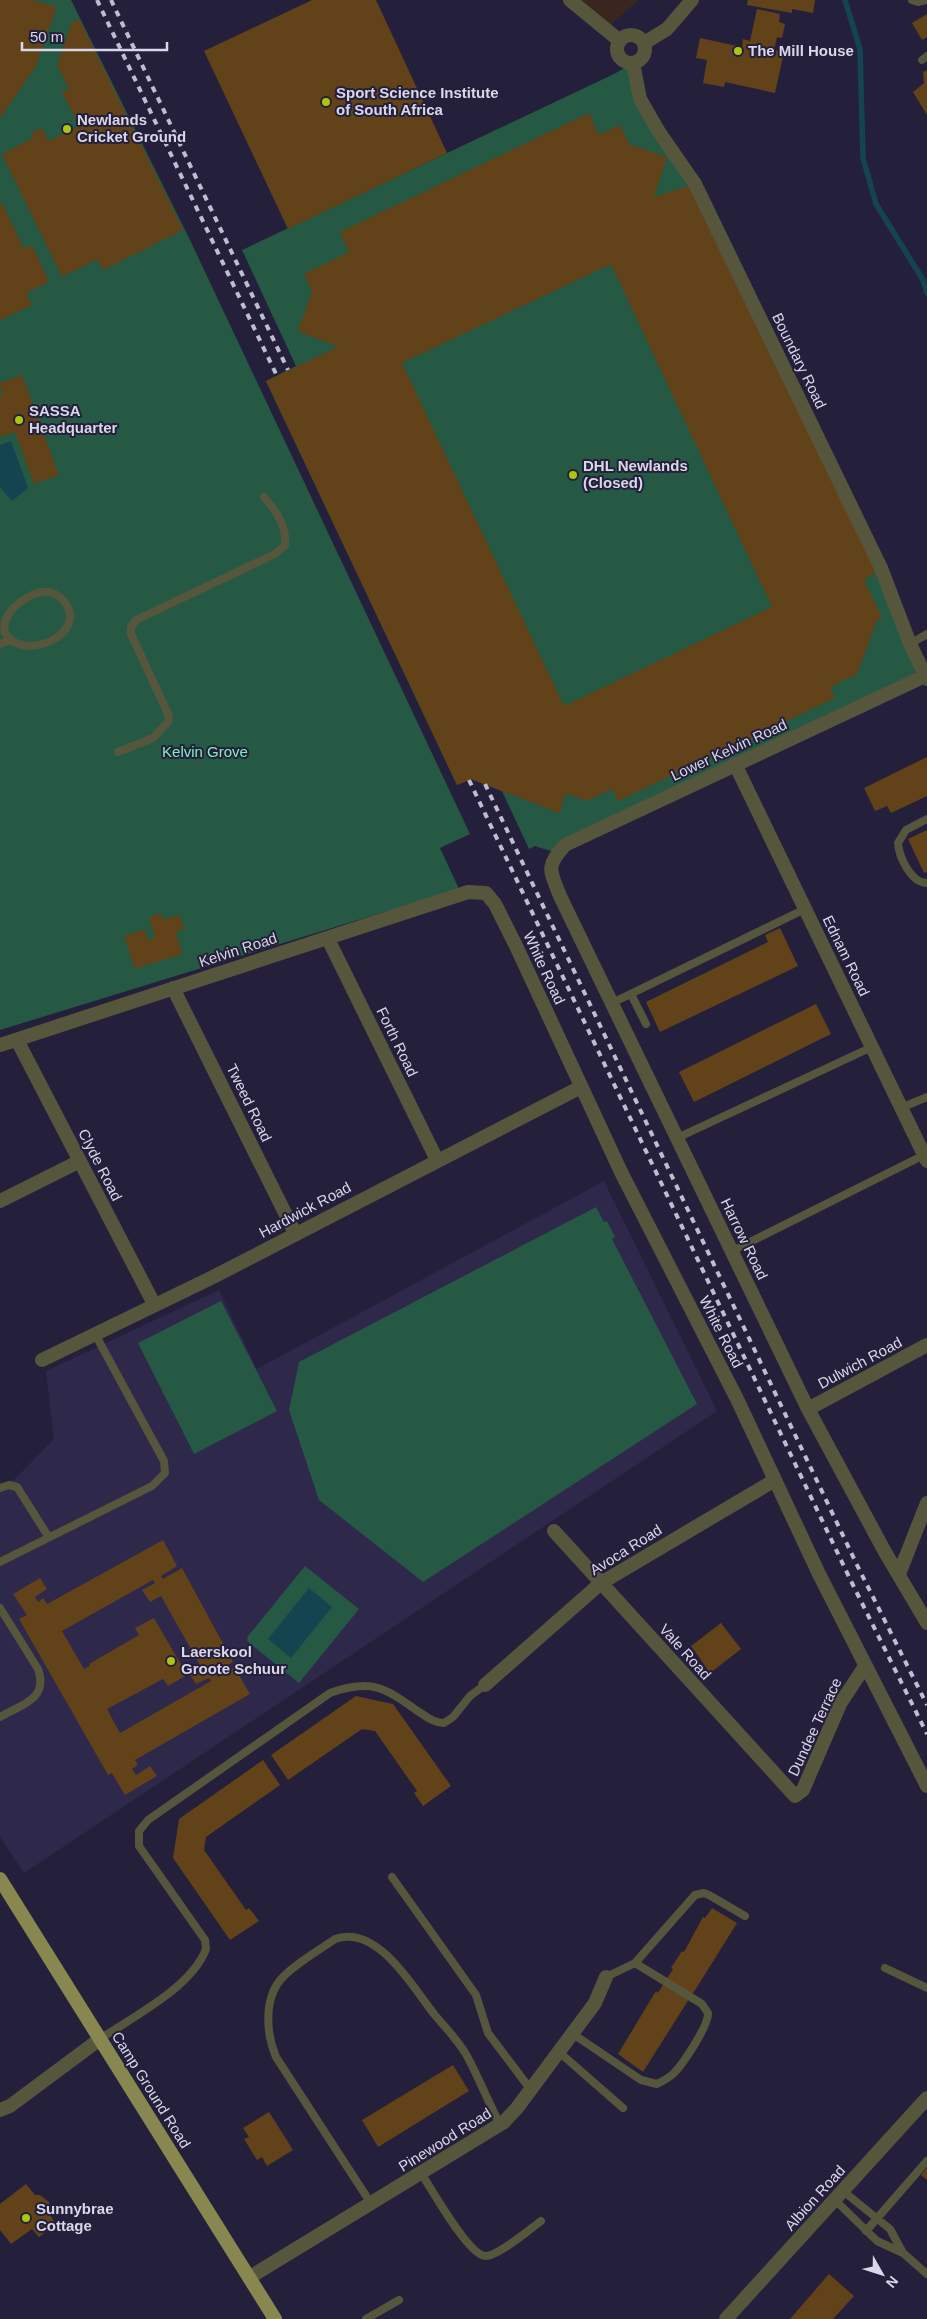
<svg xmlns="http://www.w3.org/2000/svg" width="927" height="2319" viewBox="0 0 927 2319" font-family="Arial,sans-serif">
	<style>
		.industrial { fill: #39271f }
		.built { fill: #2e284a }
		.green { fill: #255944 }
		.water { fill: #154451 }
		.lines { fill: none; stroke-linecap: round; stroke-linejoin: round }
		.stream { stroke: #154451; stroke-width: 5.5 }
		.building { fill: #624218; fill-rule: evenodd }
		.service { stroke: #56563c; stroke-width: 8 }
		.minor { stroke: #56563c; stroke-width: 14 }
		.primary { stroke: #87874f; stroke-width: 14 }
		.rail { stroke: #bfbdd0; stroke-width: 4; stroke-dasharray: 6 6; stroke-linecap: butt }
		.poi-dot { fill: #acc610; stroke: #24203b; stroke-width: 2 }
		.labels { text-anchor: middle; stroke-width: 4; stroke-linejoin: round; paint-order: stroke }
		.poi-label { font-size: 15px; font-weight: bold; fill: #d9d7e9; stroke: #24203b; text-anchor: start }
		.street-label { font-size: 15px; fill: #d9d7e9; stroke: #24203b }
		.park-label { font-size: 15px; fill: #82eebf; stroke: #24203b }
	</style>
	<rect width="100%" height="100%" fill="#24203b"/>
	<path class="industrial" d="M570,0H639L605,29Z"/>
	<path class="built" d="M604,1181L717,1411L24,1873L0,1837V1486L15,1479L54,1439L46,1371L219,1290L257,1369Z"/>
	<path class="green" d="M0,0H71L190,240L470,834L440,848L459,889L0,1030Z
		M633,63L640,99L695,184L925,676L557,853L535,846L529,849L502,791L471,779L457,785L266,381L296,366L242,250L614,74Z
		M596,1207L604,1222L607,1221L615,1237L612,1239L697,1404L423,1582L319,1500L289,1410L299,1362Z
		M221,1301L277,1411L194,1454L138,1343Z
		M305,1566L359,1609L299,1683L247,1641L248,1636Z"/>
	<path class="water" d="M11,441L28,488L12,501L0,487V445Z
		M309,1588L332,1607L291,1658L268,1639Z"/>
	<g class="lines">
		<path class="stream" d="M845,0L860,49L863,158L876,204L923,280L927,293"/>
	</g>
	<path class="building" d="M0,0H32L57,7L36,66L0,118Z
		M312,0H376L447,153L288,229L204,51Z
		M748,0H815L813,13L792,9V13L747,5Z
		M757,9L780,14L779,22L785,24L782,38L777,37L774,50L784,52L775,93L725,82L724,87L703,83L707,60L696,58L700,38L742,47L743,39L750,41Z
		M927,14V37L922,40L912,23Z
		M79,19L183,230L103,270L97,259L62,277L2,154L33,138L31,133L42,128L48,141L79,126L62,92L69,89L57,65L72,22Z
		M927,70V115L913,92L924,83L923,72Z
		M589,113L599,135L620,125L629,144L667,157L654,197L695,184L881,568L864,580L882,618L877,620L857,674L830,687L835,698L618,801L612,789L587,801L566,793L559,813L471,779L457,785L266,381L338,347L298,331L312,292L304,274L349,252L340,232ZM611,264L772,607L564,706L402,363Z
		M2,203L24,249L32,245L49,282L26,293L32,305L0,320V204Z
		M22,375L59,475L34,484L15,432L0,437V396H2L0,383Z
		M927,757V796L891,813L887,806L875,811L864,788Z
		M927,830V872L924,873L908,839Z
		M161,913L163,920L179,915L184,929L176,932L182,954L135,969L124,936L145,929L148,940L155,937L149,917Z
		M780,928L798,966L660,1032L646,1002L768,942L765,935Z
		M816,1004L831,1034L694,1102L679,1072Z
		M163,1540L177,1566L161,1576L163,1579L182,1568L233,1662L215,1672L218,1677L235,1668L250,1694L135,1760L138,1765L132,1769L136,1775L150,1766L157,1776L125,1795L112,1773L108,1775L19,1619L27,1615L13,1594L40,1578L47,1589L35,1597L38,1602L43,1598L47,1604ZM153,1580L155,1583L142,1590L150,1602L161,1596L201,1667L189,1673L196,1684L209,1678L211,1681L120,1733L107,1709L163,1679L168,1686L187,1675L154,1618L135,1628L139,1635L89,1664L90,1666L84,1669L62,1631Z
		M721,1623L741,1649L710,1673L691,1646Z
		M356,1696L393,1704L451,1786L423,1806L414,1793L417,1791L375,1731L362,1729L288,1780L271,1755Z
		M263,1760L280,1785L206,1837L204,1850L246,1910L249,1908L259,1921L230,1940L173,1858L179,1819Z
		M712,1908L737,1923L692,1995L666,1980L673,1969L671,1968L682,1951L684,1952L703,1917L705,1918Z
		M664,1983L689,1999L643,2072L618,2054L656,1991L658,1993Z
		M453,2065L469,2091L378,2147L362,2120Z
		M269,2112L293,2150L267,2166L262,2157L257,2160L244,2139L249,2137L243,2128Z
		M927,2168V2180L921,2175Z
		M26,2184L35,2195H40L49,2202L50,2208L48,2212L56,2224L39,2237L32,2229L11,2244L0,2230V2204Z
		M829,2274L854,2296L833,2319H790Z"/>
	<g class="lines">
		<path class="service" d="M912,0L918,2L926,0
			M922,60L927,56
			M40,592C49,591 58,594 64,601C90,635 22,663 5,633C0,614 23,597 40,592Z
			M0,644L10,640
			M910,644L927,634
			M118,752L153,738L168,722L169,716L131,634V627L136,620L275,554L285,545C287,526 276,511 264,497
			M927,819L906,830L898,843C899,857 911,883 927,883
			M631,994L646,1024
			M612,1003L805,909
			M901,1108L927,1097
			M677,1138L872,1047
			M732,1251L924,1155
			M0,1488L9,1485L17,1487L48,1536
			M0,1562L152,1486L165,1473L164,1461L95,1334
			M0,1608L38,1669C49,1699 21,1705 0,1717
			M392,1877L476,1995L488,2033L531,2090
			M885,1968L927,1988
			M606,1977L635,1963
			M573,2034L641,2080L657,2084C663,2081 669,2078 674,2073C683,2064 709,2025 708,2013L702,2004L635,1963L695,1895L704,1893L709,1895L745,1916
			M100,2039C133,2017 192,1987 206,1949L205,1940L139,1846V1831L148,1820L330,1693C372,1678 385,1688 419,1712C427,1717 434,1723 444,1723L453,1717L470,1696L485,1685
			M559,2052L623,2108
			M421,2173C431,2188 468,2255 485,2256C497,2257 530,2229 541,2221
			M843,2191L890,2229L903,2253
			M835,2200L877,2241L903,2253L927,2274
			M372,2205L276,2057C266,2033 263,1996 284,1976C298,1962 318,1951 335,1939C377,1924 412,1986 434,2014C445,2027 458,2040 467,2056C479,2078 488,2102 500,2124
			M866,2231L927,2161
			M366,2319L399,2300"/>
		<path class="minor" d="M570,0L620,41
			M617 49a14 14 0 1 1 28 0a14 14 0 1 1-28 0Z
			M644,43L667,29L692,0
			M633,63L640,99L659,132L695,184L881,568L910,644L927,679
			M925,676L565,845C545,867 550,870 560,896L808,1409L885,1552L927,1623
			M735,764L927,1161
			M328,939L437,1160
			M173,988L295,1233
			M17,1040L154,1304
			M0,1045L468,892L486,893L495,904L517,948L621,1172L737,1399L819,1574L927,1786
			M0,1201L80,1161
			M42,1360L213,1277L581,1087
			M808,1409L927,1345
			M554,1531L795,1796L803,1790L840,1704L865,1666
			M899,1574L927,1503
			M485,1685L601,1583L775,1480
			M0,2110L10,2106L100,2039
			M250,2277L504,2122L517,2108L595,2003L606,1977
			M726,2319L927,2098"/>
		<path class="primary" d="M0,1879L275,2319"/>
		<path class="rail" d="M97,0L277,376
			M111,0L288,370
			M469,780L851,1581L927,1734
			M485,784L858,1567L927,1705"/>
	</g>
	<g class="poi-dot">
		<circle cx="738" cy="51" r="5"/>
		<circle cx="326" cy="102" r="5"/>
		<circle cx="67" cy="129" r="5"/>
		<circle cx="19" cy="420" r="5"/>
		<circle cx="573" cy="475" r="5"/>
		<circle cx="171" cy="1661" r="5"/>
		<circle cx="26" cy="2218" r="5"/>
	</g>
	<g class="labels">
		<g class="poi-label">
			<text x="748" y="56">The Mill House</text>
			<text x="336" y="98">Sport Science Institute<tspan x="336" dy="17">of South Africa</tspan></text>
			<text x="77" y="125">Newlands<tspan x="77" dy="17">Cricket Ground</tspan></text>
			<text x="29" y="416">SASSA<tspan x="29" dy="17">Headquarter</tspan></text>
			<text x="583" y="471">DHL Newlands<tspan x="583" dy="17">(Closed)</tspan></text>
			<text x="181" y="1657">Laerskool<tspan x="181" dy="17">Groote Schuur</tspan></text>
			<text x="36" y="2214">Sunnybrae<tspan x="36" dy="17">Cottage</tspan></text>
		</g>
		<g class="street-label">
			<text transform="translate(799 361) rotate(64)" y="5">Boundary Road</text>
			<text transform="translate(729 750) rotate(-25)" y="5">Lower Kelvin Road</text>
			<text transform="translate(238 950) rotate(-18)" y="5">Kelvin Road</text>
			<text transform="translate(846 956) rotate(64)" y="5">Ednam Road</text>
			<text transform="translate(544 968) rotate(65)" y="5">White Road</text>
			<text transform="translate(397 1042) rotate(64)" y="5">Forth Road</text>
			<text transform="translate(249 1103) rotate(64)" y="5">Tweed Road</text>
			<text transform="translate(100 1165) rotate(63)" y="5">Clyde Road</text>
			<text transform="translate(305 1210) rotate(-28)" y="5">Hardwick Road</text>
			<text transform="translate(744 1239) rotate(64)" y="5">Harrow Road</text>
			<text transform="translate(721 1332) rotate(63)" y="5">White Road</text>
			<text transform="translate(860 1363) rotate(-28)" y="5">Dulwich Road</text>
			<text transform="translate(626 1550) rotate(-32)" y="5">Avoca Road</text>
			<text transform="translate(685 1652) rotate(48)" y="5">Vale Road</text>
			<text transform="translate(815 1727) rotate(-65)" y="5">Dundee Terrace</text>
			<text transform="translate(151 2090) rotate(58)" y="5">Camp Ground Road</text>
			<text transform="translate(445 2140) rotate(-32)" y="5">Pinewood Road</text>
			<text transform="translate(815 2198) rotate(-48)" y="5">Albion Road</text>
		</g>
		<g class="park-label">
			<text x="205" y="757">Kelvin Grove</text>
		</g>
	</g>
	<g transform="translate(882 2274) rotate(129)" stroke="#24203b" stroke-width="4" paint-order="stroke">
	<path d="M0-4L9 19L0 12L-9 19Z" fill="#d9d7e9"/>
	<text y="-8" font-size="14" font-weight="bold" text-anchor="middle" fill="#d9d7e9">N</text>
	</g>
	<path d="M22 42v8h145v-8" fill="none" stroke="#d9d7e9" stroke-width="2.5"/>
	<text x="30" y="42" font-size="15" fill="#d9d7e9" stroke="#24203b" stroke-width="4" paint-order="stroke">50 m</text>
</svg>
